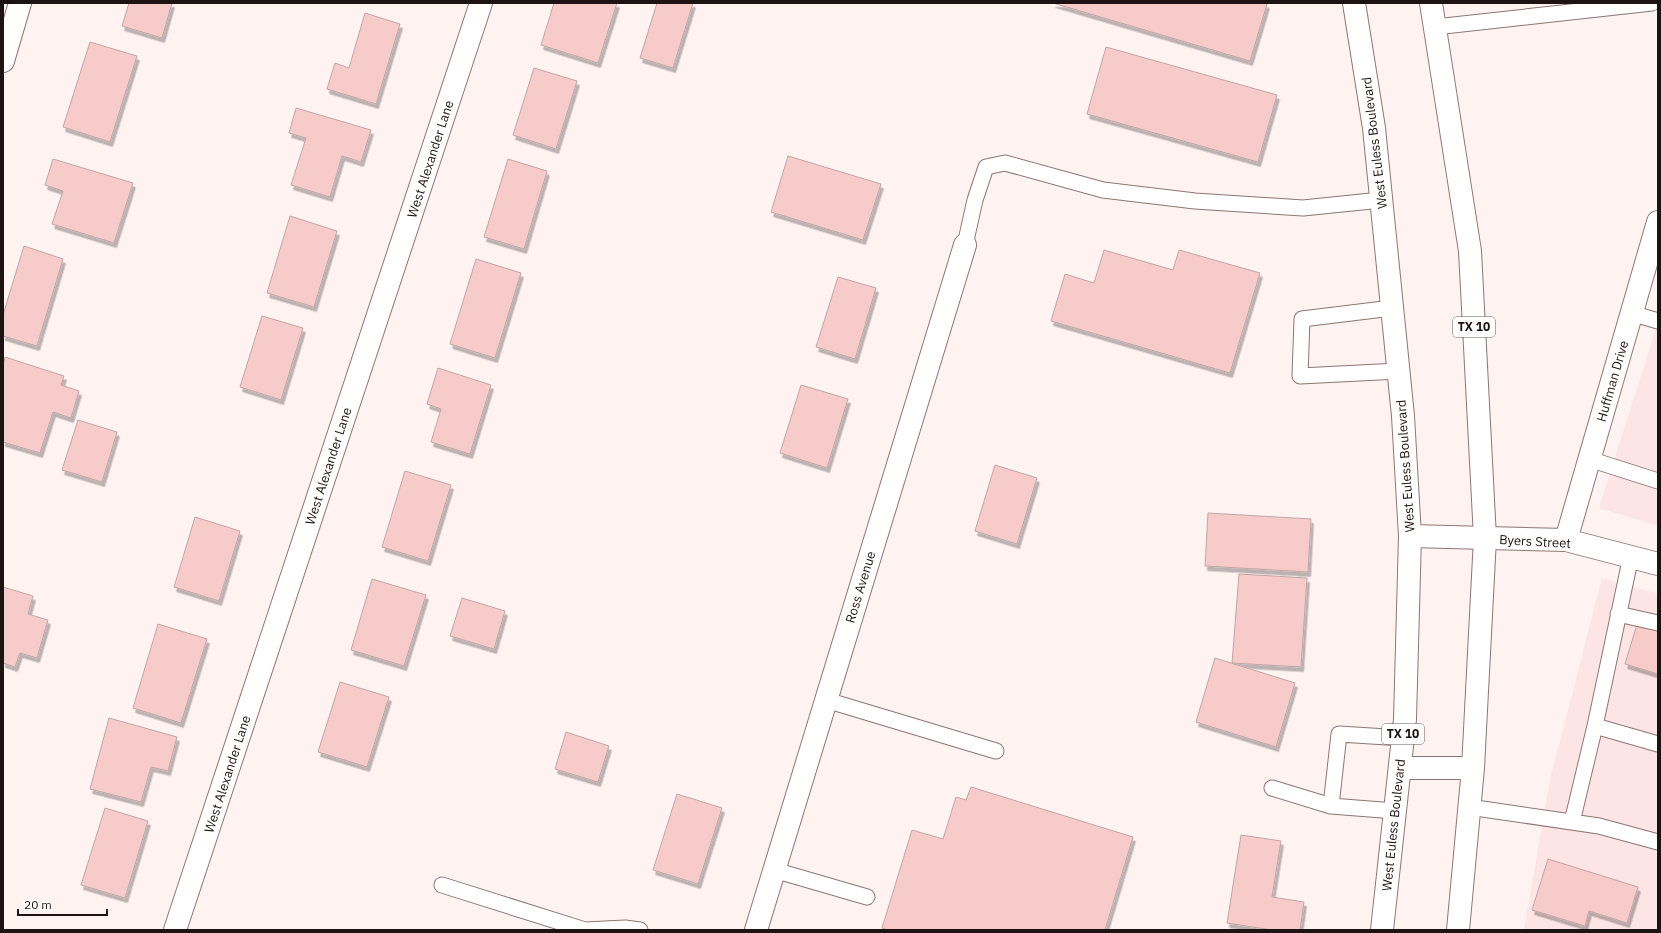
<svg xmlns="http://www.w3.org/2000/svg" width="1661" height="933" viewBox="0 0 1661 933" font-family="'IBM Plex Sans',sans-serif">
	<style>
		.built { fill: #fce5e4 }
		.building { fill: #f7cbca; stroke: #c0a5a4; filter: url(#shadow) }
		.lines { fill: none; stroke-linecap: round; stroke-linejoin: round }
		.lane-casing { stroke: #8f7575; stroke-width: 17 }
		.street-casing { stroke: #8f7575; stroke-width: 24 }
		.primary-casing { stroke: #8f7575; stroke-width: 24 }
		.lane { stroke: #fff; stroke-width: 15 }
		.street { stroke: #fff; stroke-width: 22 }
		.primary { stroke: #fff; stroke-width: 22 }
		.labels { text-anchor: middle; stroke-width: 3; stroke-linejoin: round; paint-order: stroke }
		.shield { fill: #fff; stroke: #605a59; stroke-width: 1 }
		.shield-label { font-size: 12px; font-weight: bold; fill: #1c1312 }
		.street-label { font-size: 13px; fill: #1c1312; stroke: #fff }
	</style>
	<defs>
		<filter id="shadow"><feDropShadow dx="2.5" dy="4.5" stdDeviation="0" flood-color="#0004"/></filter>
	</defs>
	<rect width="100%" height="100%" fill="#fff3f2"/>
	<path class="built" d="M1658,322V526L1599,508Z
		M1602,578L1658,594V930H1524L1550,780Z"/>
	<path class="building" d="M129,3H172L162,38L122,26Z
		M554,3H617L598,63L541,45Z
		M657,3H693L673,68L640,58Z
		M1053,3H1263L1267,4L1250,61Z
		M365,13L400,24L376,104L327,89L335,63L349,68Z
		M90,42L137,56L110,142L63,127Z
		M1106,47L1277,95L1258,162L1087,114Z
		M534,68L577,81L556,149L513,135Z
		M296,108L371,130L361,162L342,156L330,197L291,185L306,138L289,133Z
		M788,156L881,184L863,240L771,212Z
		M53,159L133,183L114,243L52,224L63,191L45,185Z
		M508,159L547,171L524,249L484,237Z
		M290,216L337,231L314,307L267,293Z
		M24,246L63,259L37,346L3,336V315Z
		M1104,250L1173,270L1179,250L1260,273L1230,373L1051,321L1065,274L1094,283Z
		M476,259L521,273L495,358L450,344Z
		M838,277L876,288L855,359L816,347Z
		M262,316L303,328L281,400L240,387Z
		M5,357L64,376L61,385L79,391L71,418L53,412L40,453L3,442V365Z
		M438,368L491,385L470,454L431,442L441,409L427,404Z
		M801,385L848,399L827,468L780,453Z
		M78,420L117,432L102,482L62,470Z
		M995,465L1037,478L1017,544L975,531Z
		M405,471L451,485L428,561L382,547Z
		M1208,513L1311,519L1308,572L1205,566Z
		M195,517L240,531L219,601L174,587Z
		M1239,574L1307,578L1301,667L1232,663Z
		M372,579L426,595L404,666L351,650Z
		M3,587L33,596L28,614L48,620L37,658L20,653L15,667L3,663Z
		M462,598L505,611L494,649L450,636Z
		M1638,621L1658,627V674L1625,664Z
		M158,624L207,639L181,723L133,708Z
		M1215,658L1295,683L1276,747L1196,722Z
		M340,682L389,697L367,767L318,752Z
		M109,718L177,737L168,771L151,767L141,802L90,789Z
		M566,732L609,746L598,782L555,769Z
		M971,787L1133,837L1105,930H888L882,928L912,830L943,839L956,797L966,800Z
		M677,794L722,808L698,884L653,870Z
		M105,808L148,821L125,898L81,885Z
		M1241,835L1281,841L1272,897L1304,902L1300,930H1272L1227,923Z
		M1548,859L1638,887L1627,923L1589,911L1585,926L1532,910Z"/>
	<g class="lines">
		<g class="lane-casing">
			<path id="lane" d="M1435,27L1652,3
				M965,245L975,200L986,167L1005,163L1103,190L1195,201L1303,208L1381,200
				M1392,308L1302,319L1300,376L1399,371
				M1631,313L1658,321
				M1589,459L1658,481
				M1631,556L1595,726L1658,744
				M1618,614L1658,623
				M826,700L996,751
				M1272,788L1331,806L1395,811
				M1331,806L1339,734L1403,738
				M1469,807L1599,826L1658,842
				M1572,822L1595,726
				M774,870L867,897
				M442,885L585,930L625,928L640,930"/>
		</g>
		<g class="street-casing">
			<path id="street" d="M3,61L20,3
				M1410,536L1566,540L1658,564
				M1566,540L1658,222
				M175,930L481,3
				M756,930L965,245"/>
		</g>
		<g class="primary-casing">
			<path id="primary" d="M1354,3L1374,128L1403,416L1410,536L1405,719L1382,930
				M1431,3L1470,251L1485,538L1473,768L1458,930
				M1400,768H1473"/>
		</g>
		<use href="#lane" class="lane"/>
		<use href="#street" class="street"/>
		<use href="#primary" class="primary"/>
	</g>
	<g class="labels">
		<g class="shield">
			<rect x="1453" y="317" width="42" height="20" rx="3"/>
			<rect x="1382" y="724" width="42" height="20" rx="3"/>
		</g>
		<g class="shield-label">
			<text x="1474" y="331">TX 10</text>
			<text x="1403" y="738">TX 10</text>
		</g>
		<g class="street-label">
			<text transform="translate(1374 143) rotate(-97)" y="5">West Euless Boulevard</text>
			<text transform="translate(430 159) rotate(-72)" y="5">West Alexander Lane</text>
			<text transform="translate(1612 381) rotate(-74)" y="5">Huffman Drive</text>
			<text transform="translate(328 466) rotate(-72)" y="5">West Alexander Lane</text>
			<text transform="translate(1405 466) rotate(-94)" y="5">West Euless Boulevard</text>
			<text transform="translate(1535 541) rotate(3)" y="5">Byers Street</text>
			<text transform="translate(860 587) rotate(-73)" y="5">Ross Avenue</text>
			<text transform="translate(227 774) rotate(-72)" y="5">West Alexander Lane</text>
			<text transform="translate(1393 825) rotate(-84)" y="5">West Euless Boulevard</text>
		</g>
	</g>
	<rect width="1661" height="933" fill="none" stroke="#1c1312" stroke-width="8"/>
	<path d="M18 909v6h89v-6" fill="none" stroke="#1c1312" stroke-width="2"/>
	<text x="24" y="909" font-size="12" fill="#1c1312" stroke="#ffffff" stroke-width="3" paint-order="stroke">20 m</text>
</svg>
